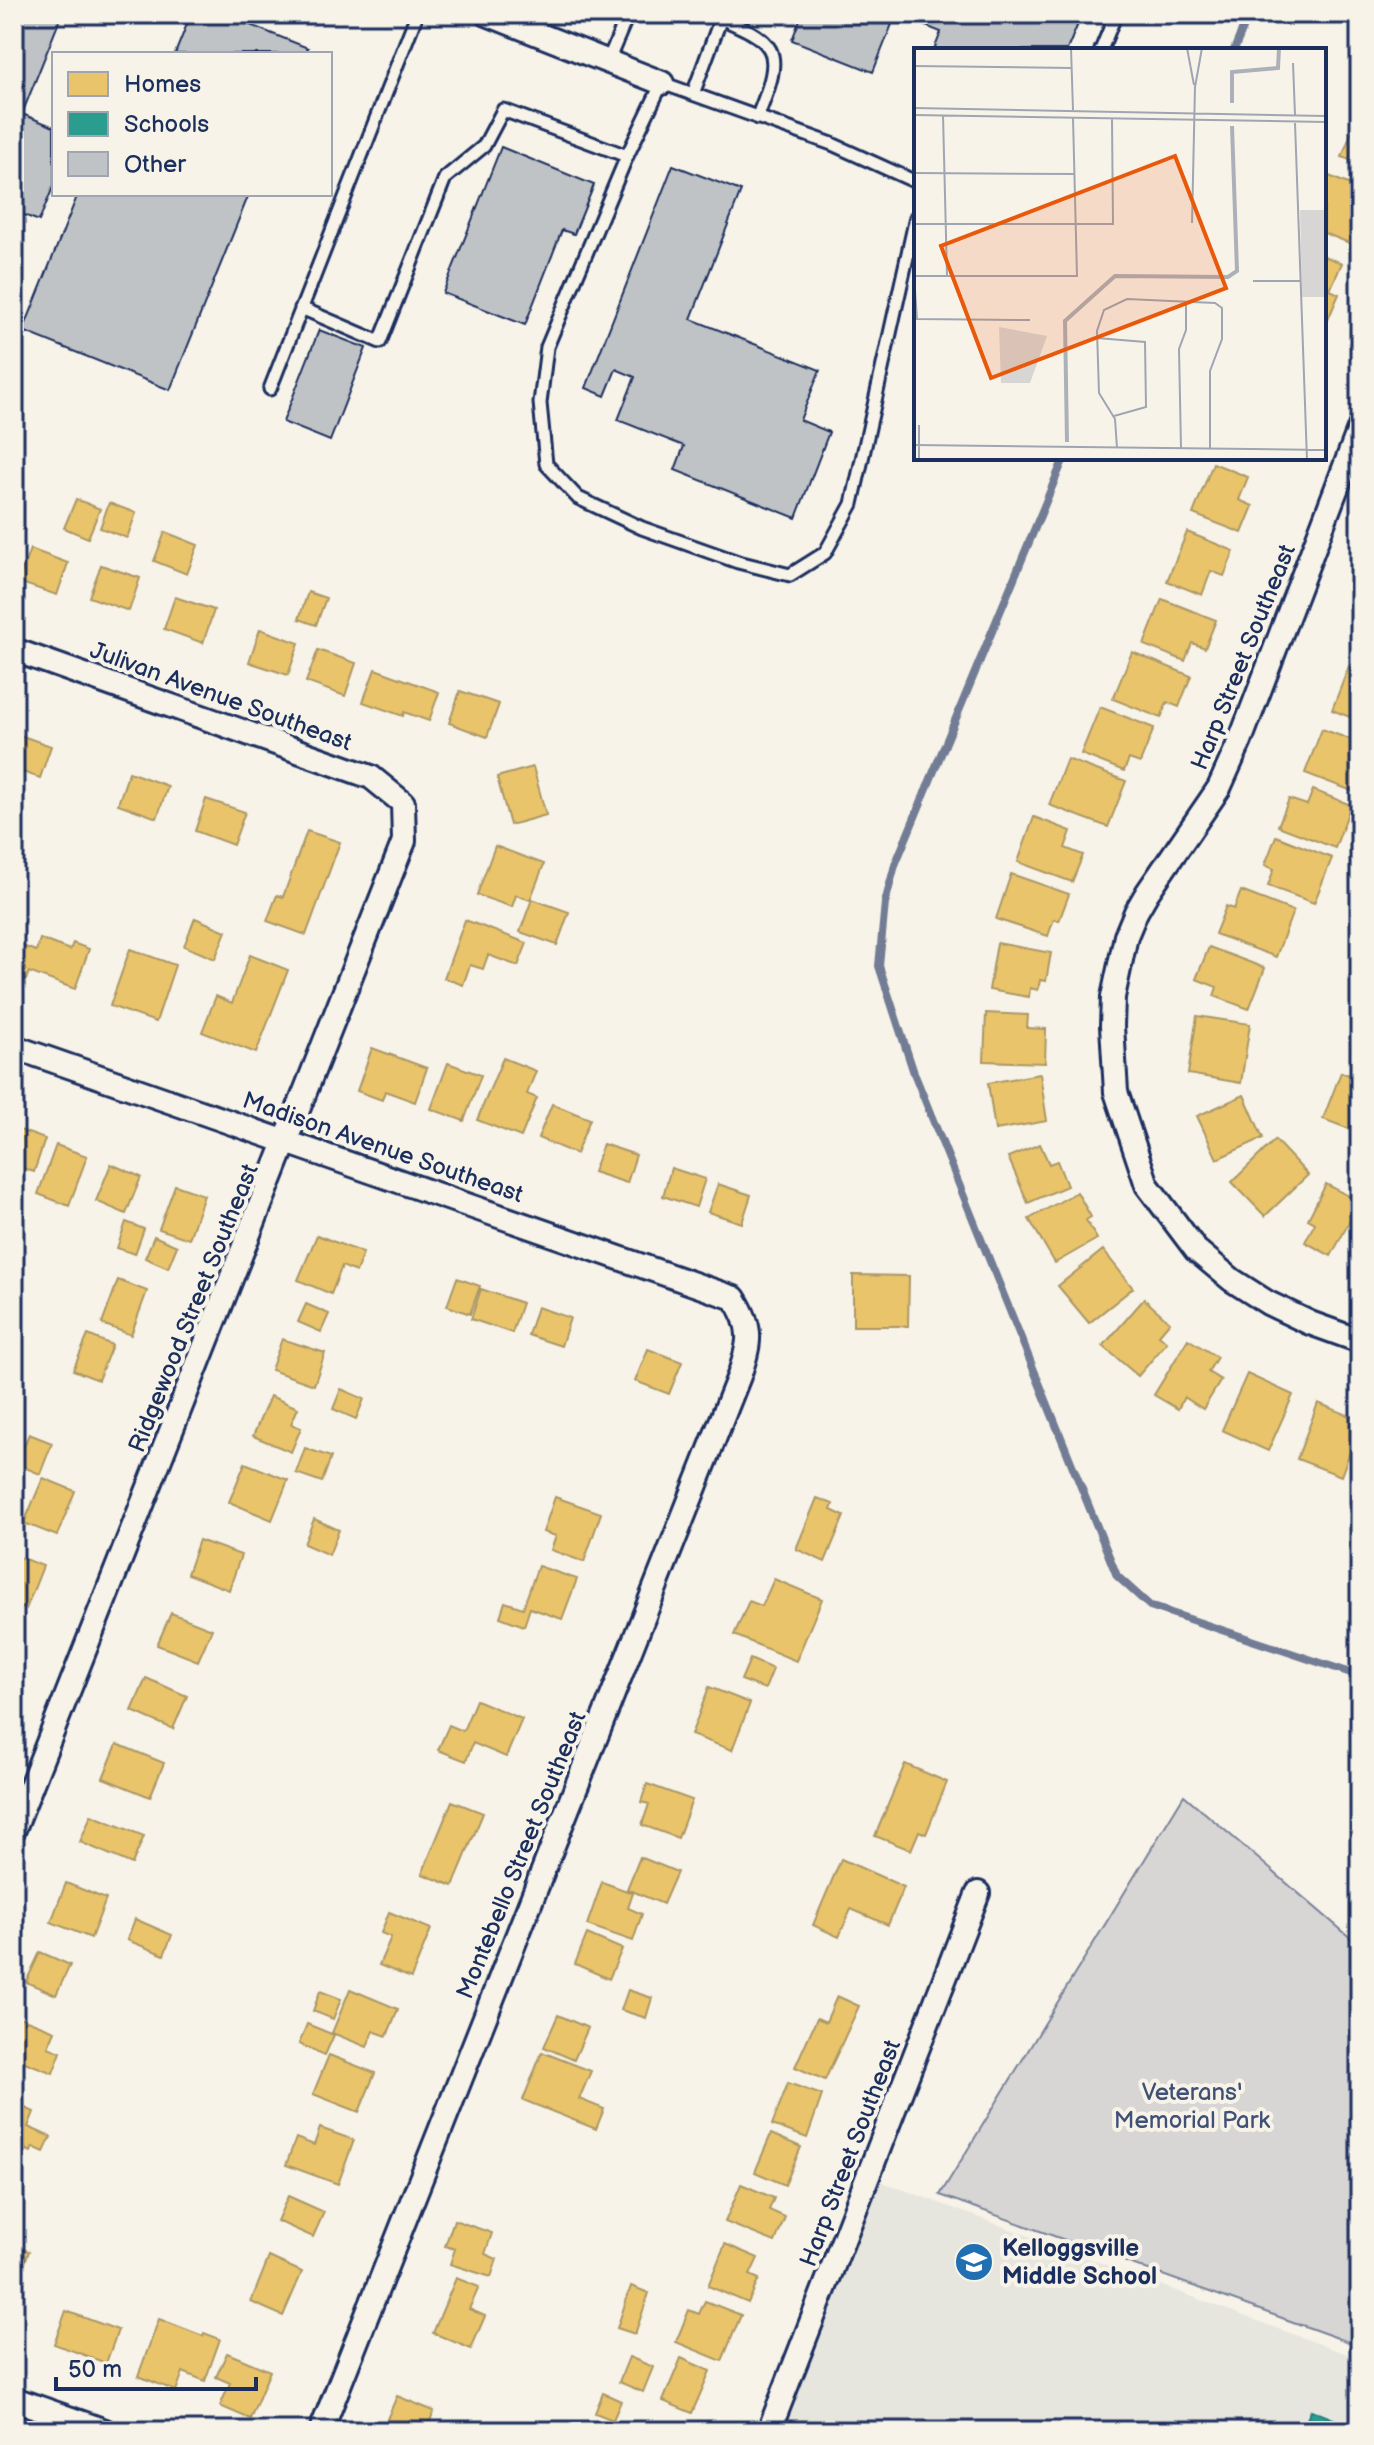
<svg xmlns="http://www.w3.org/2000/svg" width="1374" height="2445" viewBox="0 0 1374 2445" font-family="'Balsamiq Sans',sans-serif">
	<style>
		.built { fill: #e6e5de }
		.green { fill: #d7d6d4; stroke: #798299; stroke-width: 2 }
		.homes { fill: #e9c46a; stroke: #ab9766; stroke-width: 2 }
		.schools { fill: #2a9d8f; stroke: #267c80; stroke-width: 2 }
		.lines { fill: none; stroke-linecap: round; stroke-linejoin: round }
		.stream { stroke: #727c95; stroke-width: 8 }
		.building { fill: #c0c3c5; stroke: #1b2f5e; stroke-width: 2 }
		.service-casing { stroke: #1b2f5e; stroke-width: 17 }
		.minor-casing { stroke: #1b2f5e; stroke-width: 28 }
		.service { stroke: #f7f3e8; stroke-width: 11 }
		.minor { stroke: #f7f3e8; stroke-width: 22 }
		.labels { text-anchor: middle; stroke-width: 8; stroke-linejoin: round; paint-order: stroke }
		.street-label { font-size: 24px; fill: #1b2f5e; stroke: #f7f3e8 }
		.park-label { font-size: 24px; fill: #415076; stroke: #f7f3e8 }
		.poi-label { font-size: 24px; font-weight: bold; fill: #1b2f5e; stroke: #f7f3e8; text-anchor: start }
		.inset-river { fill: none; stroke: #acb0b9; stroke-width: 4 }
		.inset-road { fill: none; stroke: #9fa5b1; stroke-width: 2 }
		.view { fill: #e8590c; fill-opacity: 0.15; stroke: #e8590c; stroke-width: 4 }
		.inset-edge { fill: none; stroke: #1b2f5e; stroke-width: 4 }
	</style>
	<rect width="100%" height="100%" fill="#f7f3e8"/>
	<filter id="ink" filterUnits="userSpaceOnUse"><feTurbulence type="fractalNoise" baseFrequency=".0125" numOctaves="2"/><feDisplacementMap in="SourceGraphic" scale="16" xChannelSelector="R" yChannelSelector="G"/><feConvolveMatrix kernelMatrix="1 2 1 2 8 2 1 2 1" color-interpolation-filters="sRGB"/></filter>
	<g filter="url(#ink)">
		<path class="built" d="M880,2181L1360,2359V2431H782Z"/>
		<path class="green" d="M1184,1795L1360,1946V2346L940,2195Z"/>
		<path class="homes" d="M1360,110V164L1342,157Z
			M1329,176L1360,189V199L1354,213L1360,216V239L1357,246L1324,233V188Z
			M1324,256L1342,263L1330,290L1339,294L1327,322L1324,321Z
			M1213,463L1248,477L1239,500L1253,506L1242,533L1193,514Z
			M76,499L100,509L88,538L64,528Z
			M109,503L136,513L127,538L100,528Z
			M165,532L198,545L187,574L154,561Z
			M1187,532L1234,551L1224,576L1211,571L1202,595L1167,581Z
			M30,549L68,563L57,595L18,582Z
			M101,565L140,578L129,611L89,597Z
			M308,592L326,598L316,625L299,619Z
			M175,597L214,610L203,643L164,629Z
			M1162,599L1216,620L1205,648L1192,643L1185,661L1144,645Z
			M260,629L299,643L288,675L249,662Z
			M318,650L356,663L345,696L306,682Z
			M1132,652L1191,676L1179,707L1167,702L1161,718L1113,699Z
			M1349,666L1360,670V721L1332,710Z
			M375,669L439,692L429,721L404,712L403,716L363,702Z
			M460,691L499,704L487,737L449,723Z
			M1100,707L1154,728L1140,763L1129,759L1124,771L1081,754Z
			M1322,729L1360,743V794L1305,773Z
			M14,733L51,746L40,778L14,769Z
			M1067,759L1126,781L1108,827L1049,805Z
			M533,767L546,815L510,825L497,777Z
			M129,772L168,786L157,818L118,804Z
			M1313,790L1351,805L1335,848L1278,826L1289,799L1307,805Z
			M206,799L245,812L233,845L195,831Z
			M1034,817L1071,831L1065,848L1083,855L1072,882L1018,862Z
			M307,831L340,842L306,935L267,921L277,895L283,897Z
			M1276,836L1332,858L1314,903L1268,886L1274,869L1265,865Z
			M495,846L544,864L530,900L516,895L512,907L477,895Z
			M1011,874L1069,894L1059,921L1054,919L1048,936L996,919Z
			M1241,891L1293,911L1276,957L1215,934L1226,906L1234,909Z
			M532,899L569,912L557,945L520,932Z
			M195,918L226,931L215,959L184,946Z
			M465,920L527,943L518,966L488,955L483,969L470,965L463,985L444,978Z
			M40,939L70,950L73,943L89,949L75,989L29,972L26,980L14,975V943L36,951Z
			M997,943L1051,953L1046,981L1040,980L1038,990L1030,988L1029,997L989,990Z
			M1209,947L1265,968L1249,1009L1214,996L1217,987L1196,979Z
			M130,949L175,965L156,1022L110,1006Z
			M250,955L288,970L256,1053L202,1032L216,996L232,1003Z
			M986,1013L1028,1015L1027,1028L1046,1029L1045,1063L984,1061Z
			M1197,1016L1250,1024L1241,1083L1188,1074Z
			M1360,1017V1043L1351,1040Z
			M372,1048L427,1068L415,1102L385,1091L382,1100L357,1091Z
			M503,1058L536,1071L527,1094L537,1098L521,1137L477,1120Z
			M448,1063L481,1075L464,1121L431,1109Z
			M1341,1072L1360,1079V1133L1323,1119Z
			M1040,1074L1047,1121L995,1130L988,1083Z
			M1244,1095L1263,1138L1217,1159L1197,1116Z
			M552,1104L590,1119L576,1154L538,1138Z
			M14,1128L45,1139L34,1172L15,1166L14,1171Z
			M1275,1140L1308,1175L1265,1216L1232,1182Z
			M603,1144L636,1155L627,1183L593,1172Z
			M1040,1144L1049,1164L1057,1161L1067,1186L1028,1203L1008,1157Z
			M56,1145L87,1156L69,1206L38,1194Z
			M111,1164L141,1177L126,1214L96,1201Z
			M671,1168L705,1179L696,1207L663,1196Z
			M718,1184L751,1195L742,1223L708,1212Z
			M1326,1184L1360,1202L1331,1256L1305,1242L1315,1223L1308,1219Z
			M175,1185L204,1195L189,1239L159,1229Z
			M1077,1192L1091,1217L1086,1220L1097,1239L1055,1263L1029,1219Z
			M126,1222L144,1229L135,1254L117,1248Z
			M317,1235L363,1253L356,1272L342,1266L331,1294L298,1280Z
			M154,1236L177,1246L168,1268L145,1258Z
			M1103,1250L1133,1288L1089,1323L1058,1286Z
			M853,1275L909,1276L908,1326H853Z
			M457,1278L480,1286L470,1314L447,1306Z
			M118,1280L147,1291L131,1335L102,1324Z
			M481,1289L522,1303L512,1333L471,1319Z
			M1144,1299L1170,1322L1159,1335L1167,1342L1138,1376L1103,1346Z
			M306,1304L329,1314L321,1332L298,1322Z
			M537,1307L570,1318L561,1346L528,1335Z
			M88,1335L112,1345L98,1380L73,1370Z
			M282,1339L325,1353L314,1385L271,1370Z
			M1188,1339L1217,1357L1208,1372L1221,1380L1203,1409L1184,1397L1178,1409L1154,1395Z
			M648,1349L682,1362L669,1394L635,1381Z
			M1247,1374L1293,1395L1268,1451L1222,1430Z
			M341,1389L364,1399L356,1419L333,1409Z
			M270,1396L298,1408L291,1424L301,1428L291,1452L253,1436Z
			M1318,1403L1360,1420V1425L1341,1476L1297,1459Z
			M29,1434L52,1443L40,1474L16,1464Z
			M305,1448L331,1457L322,1482L296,1473Z
			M245,1463L288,1480L272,1520L229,1502Z
			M43,1478L75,1491L57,1536L24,1523Z
			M555,1497L601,1513L584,1562L551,1550L556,1536L543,1532Z
			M817,1498L833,1504L831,1510L844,1516L825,1562L796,1549Z
			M314,1519L339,1530L329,1555L304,1544Z
			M199,1540L241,1555L229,1590L187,1574Z
			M14,1555L43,1566L26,1609L14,1605Z
			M538,1566L577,1579L562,1619L530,1608L524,1626L500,1617L505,1602L523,1608Z
			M774,1579L822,1599L796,1661L734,1635L749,1601L762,1606Z
			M171,1613L212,1629L198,1661L157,1645Z
			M750,1659L773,1669L765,1689L741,1680Z
			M146,1678L187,1696L173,1729L132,1711Z
			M709,1687L750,1703L732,1750L691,1735Z
			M476,1700L522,1719L506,1757L473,1743L466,1761L438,1750L449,1725L463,1731Z
			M117,1744L164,1763L150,1797L103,1778Z
			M905,1764L947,1782L926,1834L919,1831L911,1850L875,1836Z
			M647,1784L692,1800L678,1838L642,1825L649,1804L641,1802Z
			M452,1801L483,1813L453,1886L422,1874Z
			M91,1815L144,1836L132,1864L80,1842Z
			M640,1857L677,1872L663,1904L627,1889Z
			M841,1859L904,1887L888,1925L851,1909L839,1937L813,1925Z
			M602,1882L633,1893L628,1908L642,1914L633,1941L587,1925Z
			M66,1883L106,1899L91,1938L51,1922Z
			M389,1912L431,1929L411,1978L379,1965L391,1937L381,1933Z
			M135,1919L172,1935L164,1955L127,1940Z
			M587,1934L622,1949L609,1979L575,1964Z
			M40,1952L70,1965L56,1995L26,1982Z
			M350,1989L398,2009L387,2036L373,2031L367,2047L332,2033Z
			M628,1990L652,1998L646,2018L621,2010Z
			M320,1991L341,1999L333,2019L313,2011Z
			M837,1996L859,2006L825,2080L795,2067L817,2018L826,2022Z
			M14,2015L55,2031L48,2047L61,2052L53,2073L14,2058Z
			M558,2015L588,2028L574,2060L544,2047Z
			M307,2024L334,2035L325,2055L299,2044Z
			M542,2052L591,2071L579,2099L604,2109L596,2129L523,2100Z
			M329,2055L375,2073L359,2112L313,2094Z
			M788,2083L822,2095L807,2138L772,2125Z
			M14,2103L34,2112L28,2127L51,2137L44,2152L33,2147L31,2152L14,2144Z
			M320,2128L354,2140L338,2184L286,2165L296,2138L314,2145Z
			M771,2134L801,2147L785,2185L755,2172Z
			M741,2184L774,2198L769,2210L785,2217L775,2242L725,2222Z
			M288,2196L324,2212L313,2237L277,2221Z
			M454,2220L492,2233L485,2254L497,2259L491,2277L450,2264L455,2249L445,2246Z
			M725,2244L758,2258L750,2275L759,2279L748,2303L708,2286Z
			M14,2246L29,2251L14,2292Z
			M269,2257L302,2272L283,2316L251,2302Z
			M456,2278L479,2287L469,2309L485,2316L471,2349L433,2333Z
			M631,2286L649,2293L635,2334L617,2328Z
			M705,2301L741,2315L722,2361L676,2342L689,2310L699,2314Z
			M66,2311L118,2330L106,2363L54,2344Z
			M159,2319L203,2336L204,2333L220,2339L205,2381L183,2372L176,2391L138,2376Z
			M227,2353L270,2371L250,2419L220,2406L230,2383L216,2377Z
			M629,2357L653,2367L643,2392L619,2382Z
			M681,2358L710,2371L692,2413L663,2401Z
			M603,2393L621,2401L613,2420L595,2413Z
			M397,2396L434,2411L426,2431H396L384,2426Z"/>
		<path class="schools" d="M1311,2410L1351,2426L1349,2431H1302Z"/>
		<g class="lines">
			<path class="stream" d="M1234,50L1249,14
				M1064,458L895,865L885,903L879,966L914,1073L1117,1576L1150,1606L1360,1676"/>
		</g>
		<path class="building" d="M14,14H62L22,114L54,127V185L39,221L14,211Z
			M191,14H223L308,48L305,54H175Z
			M802,14H896L873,72L792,40Z
			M921,14H1067L1080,19L1067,50H934L941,32L918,23Z
			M501,147L594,185L574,234L562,230L525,325L443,293Z
			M673,165L741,191L691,319L820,370L800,420L829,432L796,518L675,470L684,446L618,420L635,377L616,369L605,396L586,388Z
			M78,194H249L170,390L23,331Z
			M319,330L366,348L330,441L283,422Z"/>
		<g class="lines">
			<g class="service-casing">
				<path id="service" d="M711,14C778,42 786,47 757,118
					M1101,50L1116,14
					M608,61L628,14
					M693,94L721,18
					M916,182L832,144L662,83L627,156L547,347L540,403L546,464L578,498L642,528L738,562L790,575L825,553L852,504L916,217
					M301,308L380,342L445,178L484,146L503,110L627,156
					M270,389L417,14"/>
			</g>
			<g class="minor-casing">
				<path id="minor" d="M487,14L662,83
					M1360,427L1240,741L1219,788L1147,893L1136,912L1126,936L1113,997L1112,1026L1116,1092L1147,1185L1196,1250L1232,1280L1268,1303L1310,1323L1360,1341
					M14,650L371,777L403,803L404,841L14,1829
					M14,1047L734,1298C754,1329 750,1343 739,1376L321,2431
					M14,2399L105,2431
					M769,2431L978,1893"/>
			</g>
			<use href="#service" class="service"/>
			<use href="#minor" class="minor"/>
		</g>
	</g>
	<defs>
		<g id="school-disc" transform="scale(2)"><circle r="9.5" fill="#1f6fb2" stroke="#f7f3e8"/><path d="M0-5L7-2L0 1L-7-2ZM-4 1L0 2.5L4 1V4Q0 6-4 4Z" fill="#fff"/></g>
	</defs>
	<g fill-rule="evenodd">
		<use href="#school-disc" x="974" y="2262"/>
	</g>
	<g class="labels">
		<g class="street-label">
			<text transform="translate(1243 657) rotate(-68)" y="8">Harp Street Southeast</text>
			<text transform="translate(221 696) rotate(20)" y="8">Julivan Avenue Southeast</text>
			<text transform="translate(383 1147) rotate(19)" y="8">Madison Avenue Southeast</text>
			<text transform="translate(193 1308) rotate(-68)" y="8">Ridgewood Street Southeast</text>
			<text transform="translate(521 1855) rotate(-68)" y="8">Montebello Street Southeast</text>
			<text transform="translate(850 2153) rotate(-69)" y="8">Harp Street Southeast</text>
		</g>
		<g class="park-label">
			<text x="1192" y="2100">Veterans'<tspan x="1192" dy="28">Memorial Park</tspan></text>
		</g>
		<g class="poi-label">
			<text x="1002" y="2256">Kelloggsville<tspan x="1002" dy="28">Middle School</tspan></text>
		</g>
	</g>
	<g transform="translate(914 48)">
		<rect width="412" height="412" fill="#f7f3e8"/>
		<path d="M386,162H412V249H388ZM85,279L133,288L116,335H87Z" fill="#d7d6d4"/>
		<path class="inset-river" d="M318,55V24L364,20L365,0M153,394L151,273L201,228L314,229L323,223L318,78"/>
		<path class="inset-road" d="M157,0L159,62M273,0L280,37M379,15L381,67M0,18L158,20M0,60L412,68M0,67L412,74M29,67L33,228M381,75L393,412M0,125L161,126M278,175L281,39L288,0M0,176H199L198,71M0,228H163L159,70M0,228L3,271L116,272M339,233H386M183,290L231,294L232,359L200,368M5,377V412M0,397L412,402M203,400L201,371L185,345L183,283L190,262L213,251L301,255L308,260V291L296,323V401M267,400L265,301L272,282V254"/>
		<path class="view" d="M261,108L312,240L77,330L27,198Z"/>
		<rect width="412" height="412" class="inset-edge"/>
	</g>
	<rect width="1374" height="2445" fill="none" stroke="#f7f3e8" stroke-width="48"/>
	<rect x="24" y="24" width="1326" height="2397" fill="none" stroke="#1b2f5e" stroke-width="3" filter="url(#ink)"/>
	<rect x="52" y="52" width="280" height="144" fill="#f7f3e8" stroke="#9fa5b1" stroke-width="2"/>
	<rect x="68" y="72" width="40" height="24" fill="#e9c46a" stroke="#9fa5b1" stroke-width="2"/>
	<text x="124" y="92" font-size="24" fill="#1b2f5e">Homes</text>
	<rect x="68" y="112" width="40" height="24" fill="#2a9d8f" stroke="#9fa5b1" stroke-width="2"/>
	<text x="124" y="132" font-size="24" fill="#1b2f5e">Schools</text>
	<rect x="68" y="152" width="40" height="24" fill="#c0c3c5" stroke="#9fa5b1" stroke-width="2"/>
	<text x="124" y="172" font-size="24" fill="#1b2f5e">Other</text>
	<path d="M56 2377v12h200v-12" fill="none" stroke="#1b2f5e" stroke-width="4"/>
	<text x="68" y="2377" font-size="24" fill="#1b2f5e" stroke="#f7f3e8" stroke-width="6" paint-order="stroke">50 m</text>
</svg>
